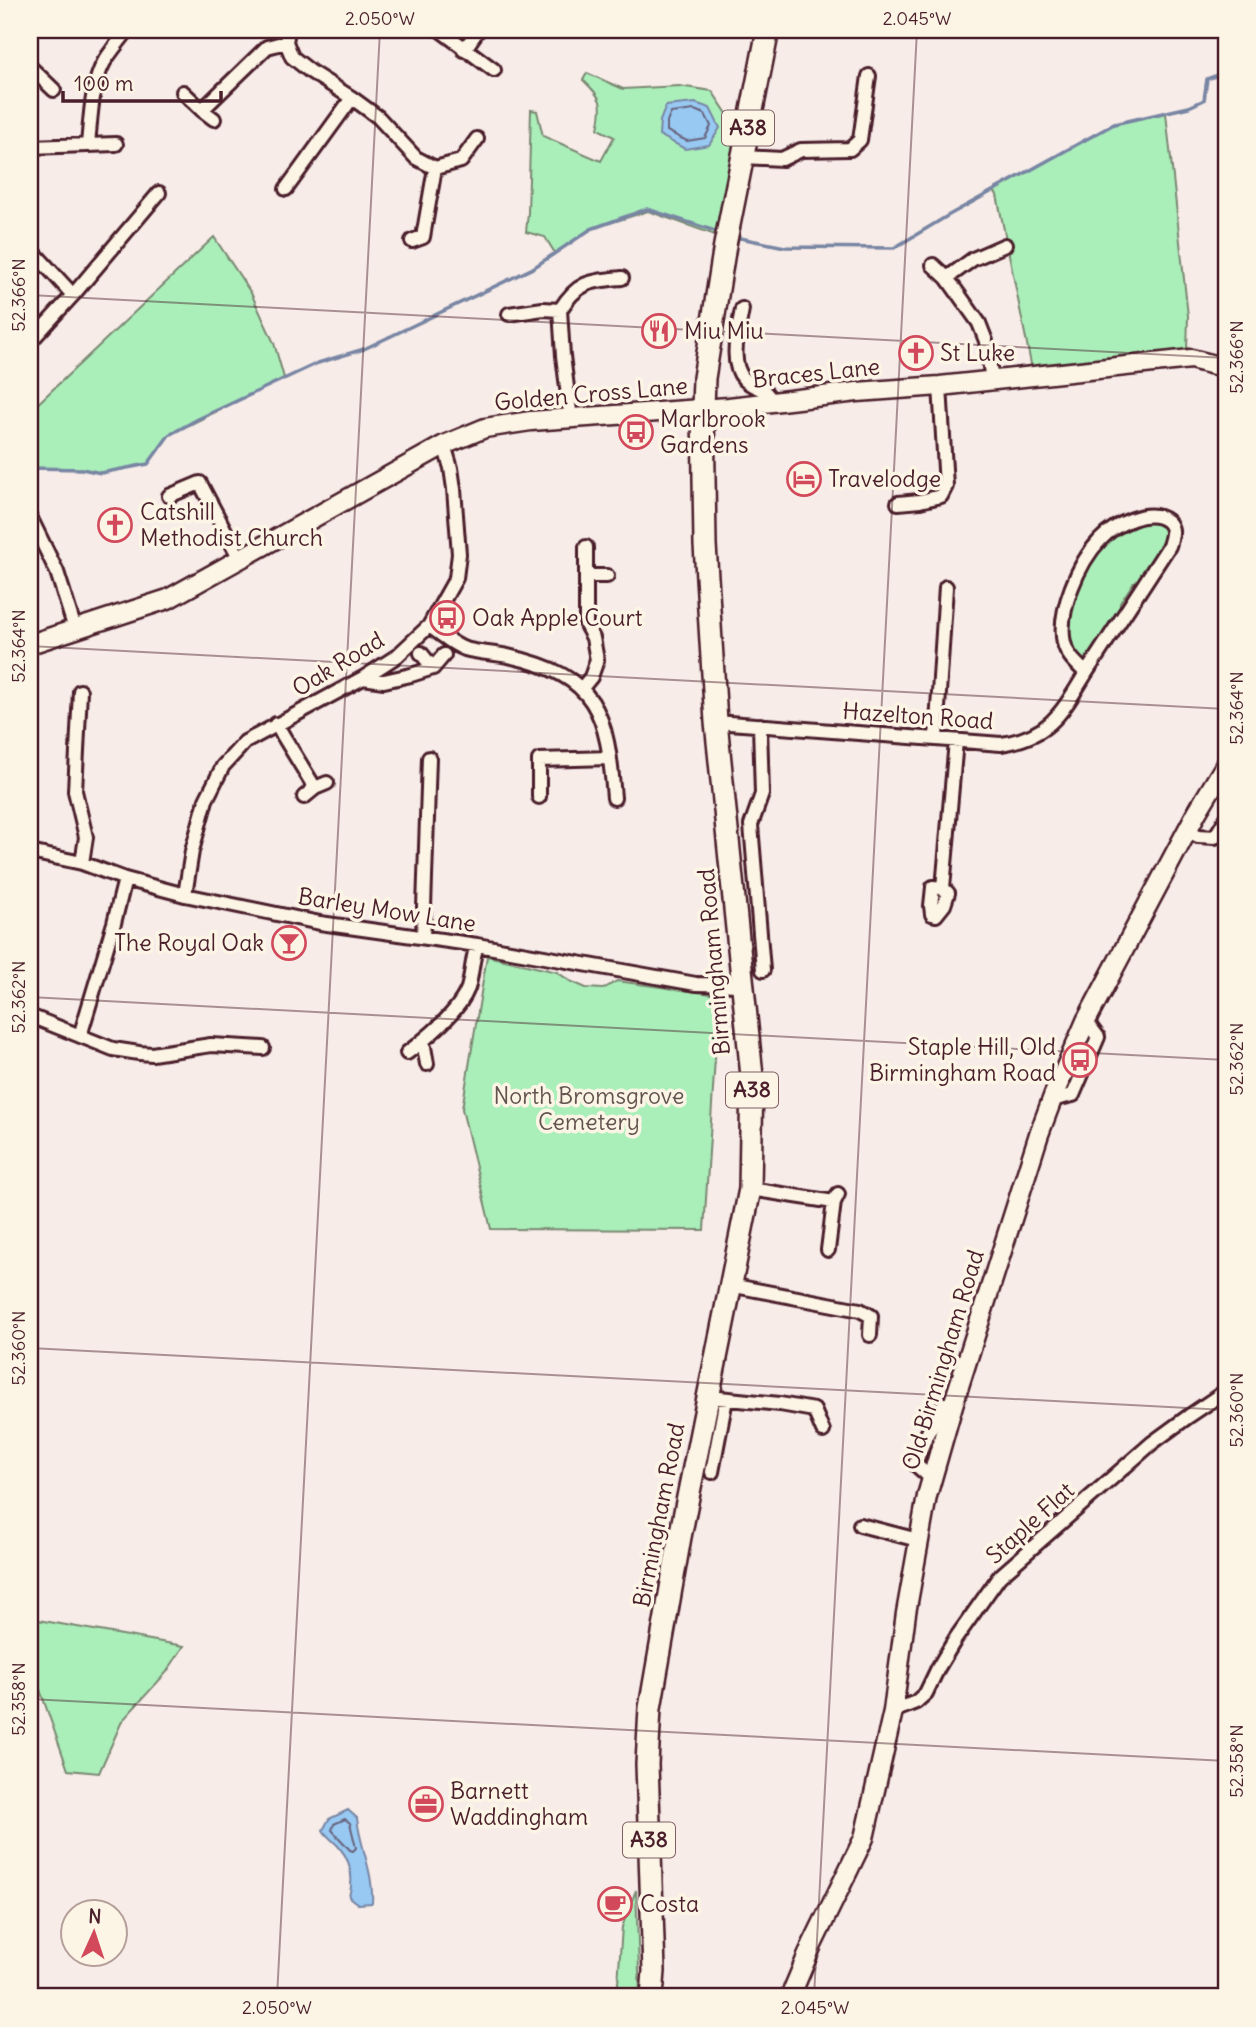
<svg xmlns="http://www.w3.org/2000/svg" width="1256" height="2027" viewBox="0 0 1256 2027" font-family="Delius,sans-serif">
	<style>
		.green { fill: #aaefba; stroke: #7a8772; stroke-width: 2 }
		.water { fill: #97c9f3; stroke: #7885a3; stroke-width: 2 }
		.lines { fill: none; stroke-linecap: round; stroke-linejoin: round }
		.shore { stroke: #69637b; stroke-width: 2 }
		.stream { stroke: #7885a3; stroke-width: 3.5 }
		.street-casing { stroke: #4a1f2b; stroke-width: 18 }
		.secondary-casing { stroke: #4a1f2b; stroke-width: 23 }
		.highway-casing { stroke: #4a1f2b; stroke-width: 26 }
		.street { stroke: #fcf5e5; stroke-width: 12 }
		.secondary { stroke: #fcf5e5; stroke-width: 18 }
		.highway { stroke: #fcf5e5; stroke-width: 21 }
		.ticks { fill: none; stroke: #4a1f2b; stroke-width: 2; stroke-opacity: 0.45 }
		.labels { text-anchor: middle; stroke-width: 7; stroke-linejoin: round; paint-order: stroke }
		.shield { fill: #fcf5e5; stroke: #7f5f63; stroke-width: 2 }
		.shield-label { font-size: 21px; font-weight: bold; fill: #4a1f2b }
		.poi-label { font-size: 23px; fill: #4a1f2b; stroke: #fcf5e5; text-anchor: start }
		.street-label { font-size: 23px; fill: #4a1f2b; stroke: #fcf5e5 }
		.park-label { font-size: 23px; fill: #62534f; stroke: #fcf5e5 }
		.neatline { fill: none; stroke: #4a1f2b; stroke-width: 2.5 }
		.ticks-label { font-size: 18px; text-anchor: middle; fill: #4a1f2b }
	</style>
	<rect width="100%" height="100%" fill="#f7ece8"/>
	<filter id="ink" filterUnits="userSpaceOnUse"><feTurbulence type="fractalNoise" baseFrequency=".0143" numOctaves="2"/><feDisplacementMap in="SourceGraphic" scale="14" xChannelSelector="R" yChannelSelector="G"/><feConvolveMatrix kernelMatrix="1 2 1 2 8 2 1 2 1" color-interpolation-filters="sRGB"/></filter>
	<g filter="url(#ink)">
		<path class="green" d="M587,73L623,89L679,86L712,91L730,118L738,116L737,134L715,235L648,211L591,229L555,253L545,237L526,232L528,213L531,110L537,111L543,136L601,161L614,137L598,129C604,102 602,98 583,80Z
			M1166,113L1188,316L1187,351L1032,369L997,195L994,191L1114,124Z
			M214,237L251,293L274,343L284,378L169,435L148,464L101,473L82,469L30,468V411Z
			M1152,519L1165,526C1172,545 1150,566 1140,581L1134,582L1120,603V611L1092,657L1084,659L1074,656L1066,637L1070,600L1078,582L1083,578L1094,556L1104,541Z
			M487,956L557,972L570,981L586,988L603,989L617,981L719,995L704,1230L491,1229L462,1109Z
			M38,1620L184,1646L166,1673L122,1721L99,1773L68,1770L30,1661Z
			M636,1890L640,1997H617L622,1927Z"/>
		<path class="water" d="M695,103L710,108L720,128L709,145L685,149L659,135L660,121L666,106Z
			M348,1810L357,1818C360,1847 374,1873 372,1903L358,1904L349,1897C354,1878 352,1862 339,1847C334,1841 327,1837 323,1830L329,1819Z"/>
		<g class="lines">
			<path class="shore" d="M694,110L705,114L711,126L705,138L687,141L667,131V122L671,113Z
				M345,1819L350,1823L356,1848L353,1851L350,1850L332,1830L334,1824Z"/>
			<path class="stream" d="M735,237L785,247L894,248L949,215L1114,124L1189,107L1204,100L1207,79L1226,72
				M30,468L82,469L101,473L148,464L169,435L198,419L318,363L364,349L533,268L591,229L647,209L721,233"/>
			<g class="street-casing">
				<path id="street" d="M288,30L286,42L292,57L311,72L352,98L378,117L416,158L435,168L461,161L477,139
					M440,30L494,70
					M464,50L478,30
					M30,67L54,90
					M183,92L202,110L267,47L286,42
					M202,110L214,119
					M88,144C91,117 91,86 104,62C111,51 120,40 128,30
					M30,147L116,144
					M742,157L782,159L801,150L850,149L860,140L869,76
					M286,189L352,98
					M412,241L423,237L435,168
					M30,248L73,295
					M933,265L947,278
					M742,309C739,329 728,362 744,379C756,391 762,383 773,403
					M560,310L563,356L571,419
					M509,314L543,309L560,310C578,281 591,281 622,278
					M30,342L73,295L159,193
					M992,380L986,341L979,323L947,278L973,259L1005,245
					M169,496L200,483L240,559
					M898,503L920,501L941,496L946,486L940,386
					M30,517L57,572L75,629
					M587,576H607
					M429,626C440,633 453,645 465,649C479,653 494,653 508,656C598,676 607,712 614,798
					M421,653L433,668
					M363,678L384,681L411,675L433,668L444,655
					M582,688L591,677L597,660L593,638L586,625V547
					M80,691L75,791L86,837L82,863
					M716,722L1001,744C1050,737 1062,712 1086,673C1077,664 1067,656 1064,643C1057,612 1079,562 1100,540C1114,525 1149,506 1167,521C1175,528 1172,536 1169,546L1086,673
					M276,724L315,788
					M760,725L762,794L751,825L763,970
					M936,738L946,587
					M304,797L315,788L327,783
					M539,797V760L610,758
					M1188,830L1198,836L1215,837L1226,819
					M30,852L82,863L125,879L185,895L320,923L477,945L696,984L743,985
					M943,888L933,887L931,906L932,914L936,915L944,905L948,893L943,888L956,741
					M185,895L192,851L206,800L223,766L245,742L363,678L397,656L429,626L456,578L459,554L454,489L451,468L444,445
					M423,937L429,758
					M30,1016L113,1049L139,1053L152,1054L211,1045L263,1048
					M80,1036L114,923L125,879
					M423,1041L427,1064
					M407,1053C427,1038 459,1012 468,988C472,975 472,959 477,945
					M1054,1094L1060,1098L1073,1095L1098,1037L1086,1021
					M750,1189L834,1202
					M828,1250L834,1202L838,1194
					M730,1285L860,1310L871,1316L870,1335
					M709,1397L780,1404L814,1410L823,1431
					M712,1472L726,1399
					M933,1480L915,1464L926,1436L944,1404L953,1405
					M860,1525L918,1540
					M893,1711L916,1702L926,1693L938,1668L956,1638L999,1577L1152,1443L1189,1416L1226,1391"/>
			</g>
			<g class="secondary-casing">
				<path id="secondary" d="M30,644L168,599L444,445L485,428L531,421L729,407L857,392L940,386L1191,359L1226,368
					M790,1997L812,1945L864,1838L893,1711L906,1613L927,1496L953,1405L1039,1134L1054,1094L1086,1021L1197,812L1226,764"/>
			</g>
			<g class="highway-casing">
				<path id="highway" d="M652,1997L654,1971L647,1764L650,1708L680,1537L750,1189L752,1076L716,722L705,545L703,409L704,378L725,245L768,30"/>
			</g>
			<use href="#street" class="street"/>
			<use href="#secondary" class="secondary"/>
			<use href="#highway" class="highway"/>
		</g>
	</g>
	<path class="ticks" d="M30,295L1226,358M30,646L1226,709M30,997L1226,1060M30,1348L1226,1410M30,1699L1226,1761M277,1997L380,30M814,1997L917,30"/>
	<defs>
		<g id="restaurant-ring" transform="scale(1.75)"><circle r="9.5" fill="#fcf5e5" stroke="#d1495b" stroke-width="1.5"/><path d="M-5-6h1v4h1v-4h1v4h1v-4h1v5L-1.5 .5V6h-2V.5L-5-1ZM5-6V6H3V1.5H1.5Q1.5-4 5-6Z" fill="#d1495b"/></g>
		<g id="church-ring" transform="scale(1.75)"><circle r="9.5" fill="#fcf5e5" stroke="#d1495b" stroke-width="1.5"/><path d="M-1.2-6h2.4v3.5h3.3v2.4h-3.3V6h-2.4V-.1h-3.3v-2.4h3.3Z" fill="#d1495b"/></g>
		<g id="bus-ring" transform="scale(1.75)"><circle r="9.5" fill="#fcf5e5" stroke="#d1495b" stroke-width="1.5"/><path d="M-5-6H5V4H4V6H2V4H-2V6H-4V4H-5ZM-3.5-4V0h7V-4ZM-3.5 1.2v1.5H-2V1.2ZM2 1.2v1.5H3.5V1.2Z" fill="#d1495b"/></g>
		<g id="hotel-ring" transform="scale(1.75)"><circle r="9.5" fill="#fcf5e5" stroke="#d1495b" stroke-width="1.5"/><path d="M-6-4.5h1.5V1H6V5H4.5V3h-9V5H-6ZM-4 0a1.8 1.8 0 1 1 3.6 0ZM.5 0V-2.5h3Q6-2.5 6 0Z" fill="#d1495b"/></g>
		<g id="bar-ring" transform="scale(1.75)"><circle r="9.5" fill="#fcf5e5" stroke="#d1495b" stroke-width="1.5"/><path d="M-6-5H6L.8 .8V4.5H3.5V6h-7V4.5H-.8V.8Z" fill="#d1495b"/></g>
		<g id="office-ring" transform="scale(1.75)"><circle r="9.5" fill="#fcf5e5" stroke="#d1495b" stroke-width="1.5"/><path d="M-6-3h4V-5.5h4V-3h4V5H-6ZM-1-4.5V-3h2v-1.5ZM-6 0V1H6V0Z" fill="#d1495b"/></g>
		<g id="cafe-ring" transform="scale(1.75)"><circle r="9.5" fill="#fcf5e5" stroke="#d1495b" stroke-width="1.5"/><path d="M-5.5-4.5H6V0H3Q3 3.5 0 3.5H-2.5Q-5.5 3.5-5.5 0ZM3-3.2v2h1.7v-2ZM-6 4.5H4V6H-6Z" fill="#d1495b"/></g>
	</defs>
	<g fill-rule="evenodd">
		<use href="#restaurant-ring" x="659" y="331"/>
		<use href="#church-ring" x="916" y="353"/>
		<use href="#bus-ring" x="636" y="432"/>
		<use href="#hotel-ring" x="804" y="479"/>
		<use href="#church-ring" x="115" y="525"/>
		<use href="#bus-ring" x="447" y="618"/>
		<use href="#bar-ring" x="289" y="943"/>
		<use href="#bus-ring" x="1080" y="1060"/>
		<use href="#office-ring" x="426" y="1804"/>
		<use href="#cafe-ring" x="615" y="1904"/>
	</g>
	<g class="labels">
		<g class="shield">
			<rect x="722" y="110.5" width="52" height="35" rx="5"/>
			<rect x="726" y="1072.5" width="52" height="35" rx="5"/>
			<rect x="623" y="1822.5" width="52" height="35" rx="5"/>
		</g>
		<g class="shield-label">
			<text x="748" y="135">A38</text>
			<text x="752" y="1097">A38</text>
			<text x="649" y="1847">A38</text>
		</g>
		<g class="poi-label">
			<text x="684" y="339">Miu Miu</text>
			<text x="940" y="361">St Luke</text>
			<text x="660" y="427">Marlbrook<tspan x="660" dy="26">Gardens</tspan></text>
			<text x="828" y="487">Travelodge</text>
			<text x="140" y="520">Catshill<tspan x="140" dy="26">Methodist Church</tspan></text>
			<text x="472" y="626">Oak Apple Court</text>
			<text x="264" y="951" text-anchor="end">The Royal Oak</text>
			<text x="1056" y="1055" text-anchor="end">Staple Hill, Old<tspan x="1056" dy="26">Birmingham Road</tspan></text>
			<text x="450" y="1799">Barnett<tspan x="450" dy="26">Waddingham</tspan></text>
			<text x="640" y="1912">Costa</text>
		</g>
		<g class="street-label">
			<text transform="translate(816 373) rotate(-6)" y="8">Braces Lane</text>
			<text transform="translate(591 394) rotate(-5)" y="8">Golden Cross Lane</text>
			<text transform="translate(338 664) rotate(-31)" y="8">Oak Road</text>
			<text transform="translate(918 716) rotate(4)" y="8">Hazelton Road</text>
			<text transform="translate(387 910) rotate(9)" y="8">Barley Mow Lane</text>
			<text transform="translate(714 962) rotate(-95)" y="8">Birmingham Road</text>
			<text transform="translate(943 1360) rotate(-73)" y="8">Old Birmingham Road</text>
			<text transform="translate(659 1515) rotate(-79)" y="8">Birmingham Road</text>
			<text transform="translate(1030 1523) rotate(-42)" y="8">Staple Flat</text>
		</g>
		<g class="park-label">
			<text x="589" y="1104">North Bromsgrove<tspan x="589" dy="26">Cemetery</tspan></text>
		</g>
	</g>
	<rect width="1256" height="2027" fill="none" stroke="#fcf5e5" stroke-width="77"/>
	<g transform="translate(94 1933) rotate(3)"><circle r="33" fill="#fcf5e5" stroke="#b59f9b" stroke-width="2"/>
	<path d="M0-5L12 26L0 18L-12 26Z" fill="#d1495b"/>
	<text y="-10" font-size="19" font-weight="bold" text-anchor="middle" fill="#4a1f2b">N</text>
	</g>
	<path d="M63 91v10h158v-10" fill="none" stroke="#4a1f2b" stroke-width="3.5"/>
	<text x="74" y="91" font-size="21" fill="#4a1f2b" stroke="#fcf5e5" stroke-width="5" paint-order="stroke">100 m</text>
	<rect x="38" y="38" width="1180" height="1950" class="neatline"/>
	<g class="ticks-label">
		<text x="380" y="25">2.050°W</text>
		<text x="917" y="25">2.045°W</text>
		<text transform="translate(19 295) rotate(-90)" y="6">52.366°N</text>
		<text transform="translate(1237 357) rotate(-90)" y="6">52.366°N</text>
		<text transform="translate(19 646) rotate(-90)" y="6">52.364°N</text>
		<text transform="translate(1237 708) rotate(-90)" y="6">52.364°N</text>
		<text transform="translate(19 997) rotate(-90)" y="6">52.362°N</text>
		<text transform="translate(1237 1059) rotate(-90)" y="6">52.362°N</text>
		<text transform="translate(19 1348) rotate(-90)" y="6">52.360°N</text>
		<text transform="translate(1237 1410) rotate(-90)" y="6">52.360°N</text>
		<text transform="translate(19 1699) rotate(-90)" y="6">52.358°N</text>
		<text transform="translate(1237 1761) rotate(-90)" y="6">52.358°N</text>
		<text x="277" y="2014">2.050°W</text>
		<text x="815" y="2014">2.045°W</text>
	</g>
</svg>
